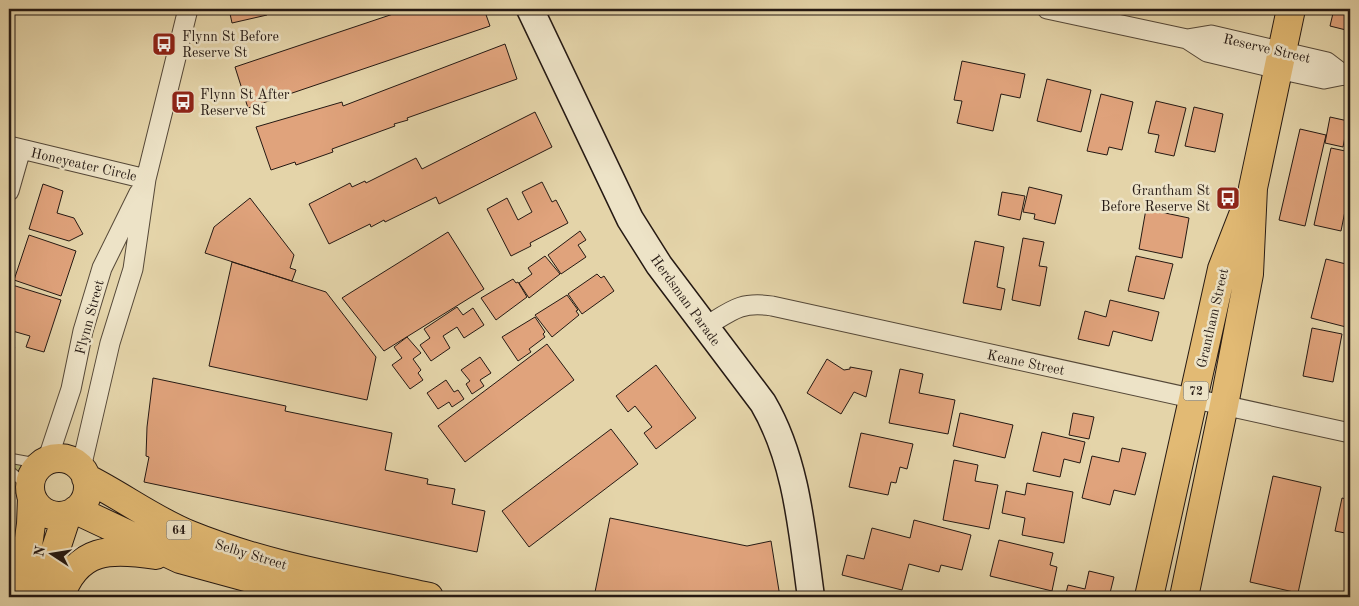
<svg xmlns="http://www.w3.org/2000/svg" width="1359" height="606" viewBox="0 0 1359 606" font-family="'Old Standard TT',serif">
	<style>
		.green { fill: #bbbb83; stroke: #706a4b }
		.building { fill: #e0a37c; stroke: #251913 }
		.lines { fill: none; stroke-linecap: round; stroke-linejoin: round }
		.lane-casing { stroke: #554838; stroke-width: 11 }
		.street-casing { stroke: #554838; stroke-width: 21 }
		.secondary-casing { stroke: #251913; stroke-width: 29 }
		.primary-casing { stroke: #251913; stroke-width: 30 }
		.lane { stroke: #ede3c7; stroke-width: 9 }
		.street { stroke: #ede3c7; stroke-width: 19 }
		.secondary { stroke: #ede3c7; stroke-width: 26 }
		.primary { stroke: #e2ba74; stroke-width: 28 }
		.labels { text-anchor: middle; stroke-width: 5; stroke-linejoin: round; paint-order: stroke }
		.shield { fill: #ede3c7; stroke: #615649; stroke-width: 1 }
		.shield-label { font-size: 12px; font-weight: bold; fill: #251913 }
		.poi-label { font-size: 14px; fill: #251913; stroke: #ede3c7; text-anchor: start }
		.street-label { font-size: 14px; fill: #251913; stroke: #ede3c7 }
	</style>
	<rect width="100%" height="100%" fill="#e4d4a9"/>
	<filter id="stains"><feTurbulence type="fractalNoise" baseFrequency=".004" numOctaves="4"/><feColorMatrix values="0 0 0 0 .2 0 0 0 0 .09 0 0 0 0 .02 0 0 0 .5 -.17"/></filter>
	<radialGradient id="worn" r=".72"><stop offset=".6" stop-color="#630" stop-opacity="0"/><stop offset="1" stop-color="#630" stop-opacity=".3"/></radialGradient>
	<path class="green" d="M9,452L33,477L9,499Z"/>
	<path class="building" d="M229,9H265L267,15L232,23Z
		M268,9H287V11L268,12Z
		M408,9H484L490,26L248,108L235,67Z
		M1334,9H1350V31L1330,26Z
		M505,44L517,79L407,118L408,120L394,124L395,126L332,149L333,152L296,165L295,162L271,170L256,127L342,102L343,106Z
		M962,61L1025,74L1020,98L1001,94L993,131L957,123L962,101L954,100Z
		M1047,79L1091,90L1081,132L1037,121Z
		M1101,94L1133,102L1122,150L1109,147L1107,155L1087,151Z
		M1156,101L1186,108L1174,156L1155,152L1159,135L1148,133Z
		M1194,107L1223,114L1215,152L1185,146Z
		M535,112L552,147L439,204L436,197L385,222L384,220L371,227L370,224L329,244L309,204L350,183L352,187L365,181L366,183L416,158L422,169Z
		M1330,117L1348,121L1343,147L1325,143Z
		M1300,129L1326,135L1305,226L1279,220Z
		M1331,148L1350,152V186L1341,231L1314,225Z
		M542,182L552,202L556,200L568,223L530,243L531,246L511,256L487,209L507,198L518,220L532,212L522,192Z
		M43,184L63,191L57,213L74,218L83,234L69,241L29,229Z
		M1029,187L1062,195L1055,224L1034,219L1035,214L1023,212Z
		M1002,192L1025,196L1020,220L998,215Z
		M250,198L294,255L290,268L296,270L292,281L205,253L214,227Z
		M1146,209L1189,218L1182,258L1139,249Z
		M580,231L586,240L578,245L586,257L561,274L548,255Z
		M448,232L484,289L384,351L342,298Z
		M29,235L76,251L61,296L14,280Z
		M1023,238L1044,242L1039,266L1047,267L1040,306L1012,300Z
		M975,241L1004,247L997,287L1005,289L1001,310L963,303Z
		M545,256L560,274L529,298L519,283L532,274L528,268Z
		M1136,256L1173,264L1164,299L1128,291Z
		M1326,259L1350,265V311L1346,327L1311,318Z
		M232,262L326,292L376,357L367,400L209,366Z
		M597,274L601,278L604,276L614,291L582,314L568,294Z
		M513,279L516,283L518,282L527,297L496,320L481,298Z
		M9,284L61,300L44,352L26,347L30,336L9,330Z
		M567,295L578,310L576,311L579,315L552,337L535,315Z
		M1110,300L1159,312L1152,341L1113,331L1109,346L1078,339L1085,311L1106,317Z
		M457,307L463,315L473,308L484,325L464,338L457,327L443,336L450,348L431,361L420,345L430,338L424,329Z
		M535,317L545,332L543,334L545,337L529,349L531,352L518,361L502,337Z
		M1312,328L1342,334L1333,382L1303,376Z
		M407,337L421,353L413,359L421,370L418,373L423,380L410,389L392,365L402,358L394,347Z
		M9,342L15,347L9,354Z
		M547,344L574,380L465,462L438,426Z
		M480,357L491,373L480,380L484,386L472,394L466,384L470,381L461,370Z
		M827,359L844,370L850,369V367L872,371L866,397L854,392L841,414L807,393Z
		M656,365L696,418L656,449L644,433L652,427L635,406L628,412L616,396Z
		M900,369L923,374L919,393L955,400L948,434L889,423Z
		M153,378L286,406L285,411L392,433L385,470L428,479L427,484L455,489L452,504L485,511L477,552L144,482L149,457L146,456L147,427Z
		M446,380L454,392L458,390L464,399L452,407L449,402L438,409L427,393Z
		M960,413L1013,425L1005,458L953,446Z
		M1073,413L1094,417L1089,439L1069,435Z
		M611,429L638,464L529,547L502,511Z
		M1042,432L1085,442L1080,463L1064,459L1060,477L1033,471Z
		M861,433L913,444L907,469L900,467L896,483L891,482L888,495L849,487Z
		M1122,448L1146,453L1135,495L1114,490L1110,505L1082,498L1092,456L1119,462Z
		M954,460L978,465L975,481L998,485L989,529L943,520Z
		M1273,476L1321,487L1298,593L1250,582Z
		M1027,483L1073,492L1064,543L1022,535L1025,518L1002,513L1006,491L1025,495Z
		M1342,498L1350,500V534L1335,531Z
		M610,518L747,546L771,541L780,597H594Z
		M914,520L971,535L962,570L941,565L939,572L909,564L902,590L842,575L847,555L864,559L872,528L910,538Z
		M999,540L1053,553L1050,565L1057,567L1052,591L990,576Z
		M1089,571L1114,577L1109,597H1065L1068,585L1085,589Z"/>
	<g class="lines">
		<g class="lane-casing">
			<path id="lane" d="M9,458L42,464
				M9,470L30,488"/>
		</g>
		<g class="street-casing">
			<path id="street" d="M1047,9L1187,39L1211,35L1327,62L1344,75
				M1187,39L1207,52L1278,69L1324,79L1344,75L1350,77
				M9,146L146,179
				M9,191L21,149
				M705,327C731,311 740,301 772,306L1350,433
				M47,461L71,389L83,331L102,268L139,193
				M81,468L110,343L133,269L146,179L188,9"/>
		</g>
		<g class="secondary-casing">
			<path id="secondary" d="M530,9L630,219L659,265L763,403C797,461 802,532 811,597"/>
		</g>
		<g class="primary-casing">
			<path id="primary" d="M30 487a29 29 0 1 1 58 0a29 29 0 1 1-58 0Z
				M86,478C122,496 153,520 190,535C266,566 349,579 429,597
				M76,510L180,559L246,577L337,597
				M21,597L31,524L32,498
				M40,597L67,515
				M60,597C77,547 111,548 156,555
				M1149,597L1222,269L1245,210
				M1184,597L1224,405L1249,274L1253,188L1291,9"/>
		</g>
		<use href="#lane" class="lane"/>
		<use href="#street" class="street"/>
		<use href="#secondary" class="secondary"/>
		<use href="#primary" class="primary"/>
	</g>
	<defs>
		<g id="bus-square" transform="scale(1.25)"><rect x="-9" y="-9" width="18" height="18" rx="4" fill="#8f2418" stroke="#ede3c7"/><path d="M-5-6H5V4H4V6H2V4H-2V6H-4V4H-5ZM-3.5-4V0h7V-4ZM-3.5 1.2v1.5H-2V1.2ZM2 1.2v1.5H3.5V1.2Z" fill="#fff"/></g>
	</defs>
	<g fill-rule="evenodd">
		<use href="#bus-square" x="164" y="44"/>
		<use href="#bus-square" x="183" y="102"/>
		<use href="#bus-square" x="1228" y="198"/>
	</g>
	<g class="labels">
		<g class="shield">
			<rect x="1183.5" y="381.5" width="25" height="19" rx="4"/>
			<rect x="166.5" y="520.5" width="25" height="19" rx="4"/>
		</g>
		<g class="shield-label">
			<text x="1196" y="395">72</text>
			<text x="179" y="534">64</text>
		</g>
		<g class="poi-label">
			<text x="182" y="41">Flynn St Before<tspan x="182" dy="16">Reserve St</tspan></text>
			<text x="200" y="99">Flynn St After<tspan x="200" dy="16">Reserve St</tspan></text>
			<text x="1210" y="195" text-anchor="end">Grantham St<tspan x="1210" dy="16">Before Reserve St</tspan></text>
		</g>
		<g class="street-label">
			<text transform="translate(1267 48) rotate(13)" y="5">Reserve Street</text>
			<text transform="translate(84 164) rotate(13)" y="5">Honeyeater Circle</text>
			<text transform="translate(686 300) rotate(54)" y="5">Herdsman Parade</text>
			<text transform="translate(89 317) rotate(-75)" y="5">Flynn Street</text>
			<text transform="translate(1212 318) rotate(-77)" y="5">Grantham Street</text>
			<text transform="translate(1026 362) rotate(12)" y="5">Keane Street</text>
			<text transform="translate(251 554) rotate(17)" y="5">Selby Street</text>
		</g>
	</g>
	<rect width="1359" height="606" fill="none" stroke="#e4d4a9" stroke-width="30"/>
	<rect x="10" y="10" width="1339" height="586" fill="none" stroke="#251913" stroke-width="2.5"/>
	<rect x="15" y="15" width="1329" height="576" fill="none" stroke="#251913"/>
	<g transform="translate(52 554) rotate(282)" stroke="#ede3c7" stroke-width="4" paint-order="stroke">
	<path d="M0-4L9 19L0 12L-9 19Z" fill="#251913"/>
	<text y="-8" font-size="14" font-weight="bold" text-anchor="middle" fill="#251913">N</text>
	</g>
	<rect width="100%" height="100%" filter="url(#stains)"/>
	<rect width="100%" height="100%" fill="url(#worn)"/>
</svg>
